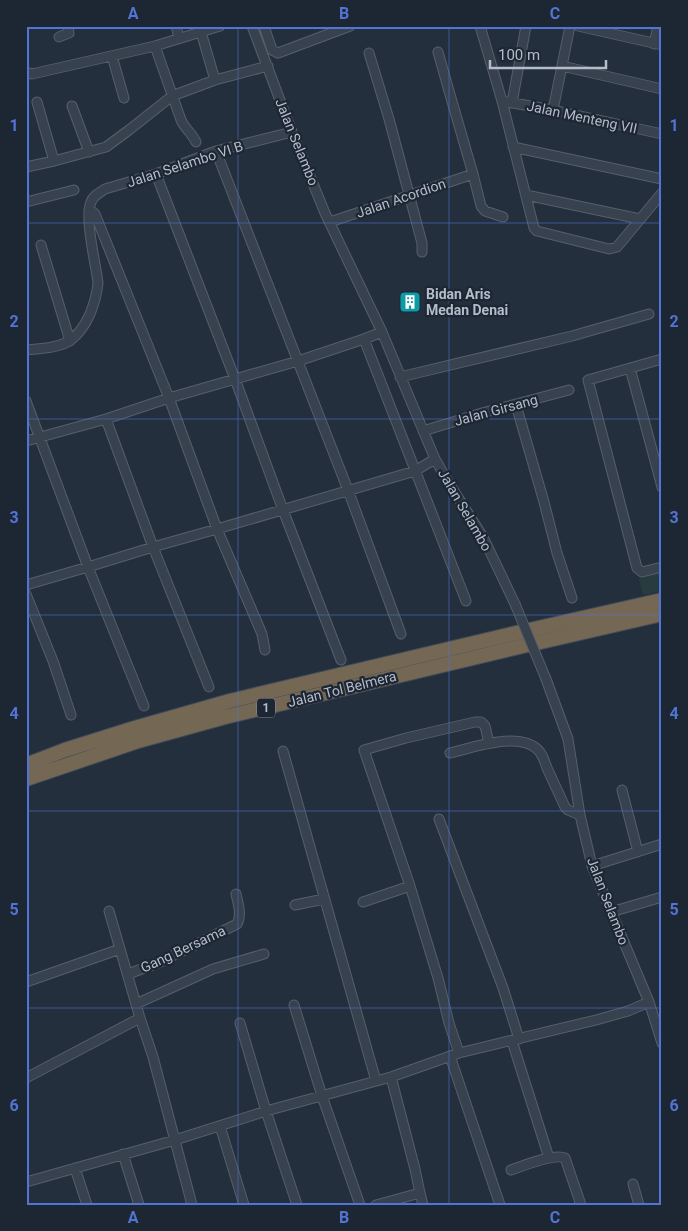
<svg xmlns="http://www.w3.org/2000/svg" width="688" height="1231" viewBox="0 0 688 1231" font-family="Roboto,sans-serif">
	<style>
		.green { fill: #263c3f }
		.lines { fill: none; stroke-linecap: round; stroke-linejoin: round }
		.minor-casing { stroke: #565f6c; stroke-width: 11 }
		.highway-casing { stroke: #434c59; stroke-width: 16 }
		.minor { stroke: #38414e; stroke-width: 9 }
		.highway { stroke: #746855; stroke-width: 14 }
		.minor-bridge-casing { stroke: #565f6c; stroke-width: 11; stroke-linecap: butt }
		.minor-bridge { stroke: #38414e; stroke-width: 9 }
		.grid { fill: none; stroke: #5274d3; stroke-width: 1; stroke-opacity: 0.55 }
		.labels { text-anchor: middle; stroke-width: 4.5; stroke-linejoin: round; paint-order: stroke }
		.shield { fill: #1d2633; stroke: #878f9c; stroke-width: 1 }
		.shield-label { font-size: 12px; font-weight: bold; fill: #b4bcc9 }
		.street-label { font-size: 14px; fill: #b4bcc9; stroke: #1d2633 }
		.poi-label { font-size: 14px; font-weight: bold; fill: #b4bcc9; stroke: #1d2633; text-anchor: start }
		.neatline { fill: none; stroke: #5274d3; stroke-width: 2 }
		.grid-label { font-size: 16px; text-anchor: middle; font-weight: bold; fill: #5274d3 }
	</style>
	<rect width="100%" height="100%" fill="#242f3e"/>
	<path class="green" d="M662,572V591L643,595L639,579Z"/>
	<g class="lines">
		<g class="minor-casing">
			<path id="minor" d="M176,26L179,38
				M252,26L292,132L325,213L382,332L435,459L447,480L483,537L515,604
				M264,26L272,50L278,53L350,26
				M480,26L502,101L533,224L534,228L537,231L609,249L617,247L662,193
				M578,26L662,45
				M201,32L215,80
				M59,37L69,33L68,26
				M654,44L658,26
				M155,46L181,120C185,129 192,133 196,142
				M438,52L449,91L473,174L481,206L485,211L503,217
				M369,53L389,119L422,243V252
				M112,56L124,98
				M562,66L662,89
				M29,73L32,74L155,46L220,26
				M502,101L553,110L662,134
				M37,102L54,161
				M512,103L526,26
				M72,106L89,152
				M553,110L570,26
				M513,147L662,179
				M216,151L348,490L401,634
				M26,167L54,161L106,147L129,130L172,96L215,80L268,66
				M156,174L235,379L283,510L341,660
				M526,195L640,219
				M26,202L74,190
				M89,209L95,214L169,398L217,529L262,634L265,650
				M330,222L473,174
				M41,245L70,341
				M364,339L466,601
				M26,350C59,347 75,347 90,314C94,304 97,294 98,283C96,264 84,218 91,202C93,196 99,193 105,189L156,174L216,151L292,132
				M662,359L588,380L637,568L642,572L662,567
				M630,368L662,487
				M400,377L572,336L649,314
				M26,401L88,567L144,706
				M516,405L544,502L557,553L572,598
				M106,419L153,547L209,687
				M423,431L482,413L569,390
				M26,441L106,419L169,398L298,361L364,339L382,332
				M26,585L88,567L153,547L217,529L415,471L435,459
				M26,594L53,661L71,715
				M546,679L568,739L580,815L592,866L649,1002L662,1043
				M283,751L376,1081
				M450,753C472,748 521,730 539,751C543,755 545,763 547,768C553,781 559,794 565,807L568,810L580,815
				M622,790L638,852
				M439,819L503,988L519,1039
				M592,866L662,844
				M363,902L410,886
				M295,905L324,899
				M109,911L140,1018L153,1057L192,1205
				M611,912L662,897
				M128,974L158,963L237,924C242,915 238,903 236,894
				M26,982L120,949
				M136,1004L213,969L264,954
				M294,1005L322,1096L360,1205
				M240,1023L266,1111L297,1205
				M512,1041L549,1158
				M459,1053L449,1023L438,978L410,886L364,750L406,738L475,722H481L485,726L489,743
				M450,1056L500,1205
				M391,1077L415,1169L420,1193L423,1205
				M26,1078L140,1018
				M220,1126L244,1205
				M123,1154L139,1205
				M75,1168L87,1205
				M511,1170C523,1166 554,1153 565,1158L581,1205
				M26,1182L175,1140L266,1111L391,1077L459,1053L596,1020L628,1011L649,1002
				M633,1184L639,1205
				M376,1205L420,1193"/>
		</g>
		<g class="highway-casing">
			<path id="highway" d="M26,765L65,750L135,728L230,701L508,635L662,600
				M26,779L138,741L225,717L510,649L662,614"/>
		</g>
		<use href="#minor" class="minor"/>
		<use href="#highway" class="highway"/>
		<g class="minor-bridge-casing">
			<path id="minor-bridge" d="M515,604L546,679"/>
		</g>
		<use href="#minor-bridge" class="minor-bridge"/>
	</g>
	<path class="grid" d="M238,26V1205M449,26V1205M26,223H662M26,419H662M26,615H662M26,811H662M26,1008H662"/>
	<defs>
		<g id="building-square" transform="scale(1.125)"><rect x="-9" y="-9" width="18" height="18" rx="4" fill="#0f9aa8" stroke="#1d2633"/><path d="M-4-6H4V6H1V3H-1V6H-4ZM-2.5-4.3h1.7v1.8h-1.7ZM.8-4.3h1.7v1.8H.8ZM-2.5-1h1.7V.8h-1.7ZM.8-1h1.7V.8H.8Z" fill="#fff"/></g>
	</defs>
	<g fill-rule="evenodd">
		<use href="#building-square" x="410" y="302"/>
	</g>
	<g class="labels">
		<rect class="shield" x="257" y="698.5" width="18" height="19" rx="4"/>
		<g class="shield-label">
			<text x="266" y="712">1</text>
		</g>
		<g class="street-label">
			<text transform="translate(582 117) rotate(12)" y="5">Jalan Menteng VII</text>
			<text transform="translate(297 142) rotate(68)" y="5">Jalan Selambo</text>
			<text transform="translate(185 164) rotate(-18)" y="5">Jalan Selambo VI B</text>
			<text transform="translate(401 198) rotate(-19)" y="5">Jalan Acordion</text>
			<text transform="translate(496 410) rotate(-15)" y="5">Jalan Girsang</text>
			<text transform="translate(465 510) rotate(60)" y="5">Jalan Selambo</text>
			<text transform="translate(342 689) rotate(-14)" y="5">Jalan Tol Belmera</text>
			<text transform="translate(608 901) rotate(69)" y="5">Jalan Selambo</text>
			<text transform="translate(183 949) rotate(-25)" y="5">Gang Bersama</text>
		</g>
		<g class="poi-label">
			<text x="426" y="299">Bidan Aris<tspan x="426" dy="16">Medan Denai</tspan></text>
		</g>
	</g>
	<rect width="688" height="1231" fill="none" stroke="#1d2633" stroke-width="55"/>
	<path d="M490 60v8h116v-8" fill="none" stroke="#b4bcc9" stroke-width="2.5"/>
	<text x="498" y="60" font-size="15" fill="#b4bcc9" stroke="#1d2633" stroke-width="4" paint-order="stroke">100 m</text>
	<rect x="28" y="28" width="632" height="1176" class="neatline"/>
	<g class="grid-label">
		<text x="133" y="19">A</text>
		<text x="344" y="19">B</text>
		<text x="555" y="19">C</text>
		<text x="14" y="131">1</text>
		<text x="674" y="131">1</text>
		<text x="14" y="327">2</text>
		<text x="674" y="327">2</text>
		<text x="14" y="523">3</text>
		<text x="674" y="523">3</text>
		<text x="14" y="719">4</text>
		<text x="674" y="719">4</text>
		<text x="14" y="915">5</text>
		<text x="674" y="915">5</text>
		<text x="14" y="1111">6</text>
		<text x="674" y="1111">6</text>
		<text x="133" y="1223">A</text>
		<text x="344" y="1223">B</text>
		<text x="555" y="1223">C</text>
	</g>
</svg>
